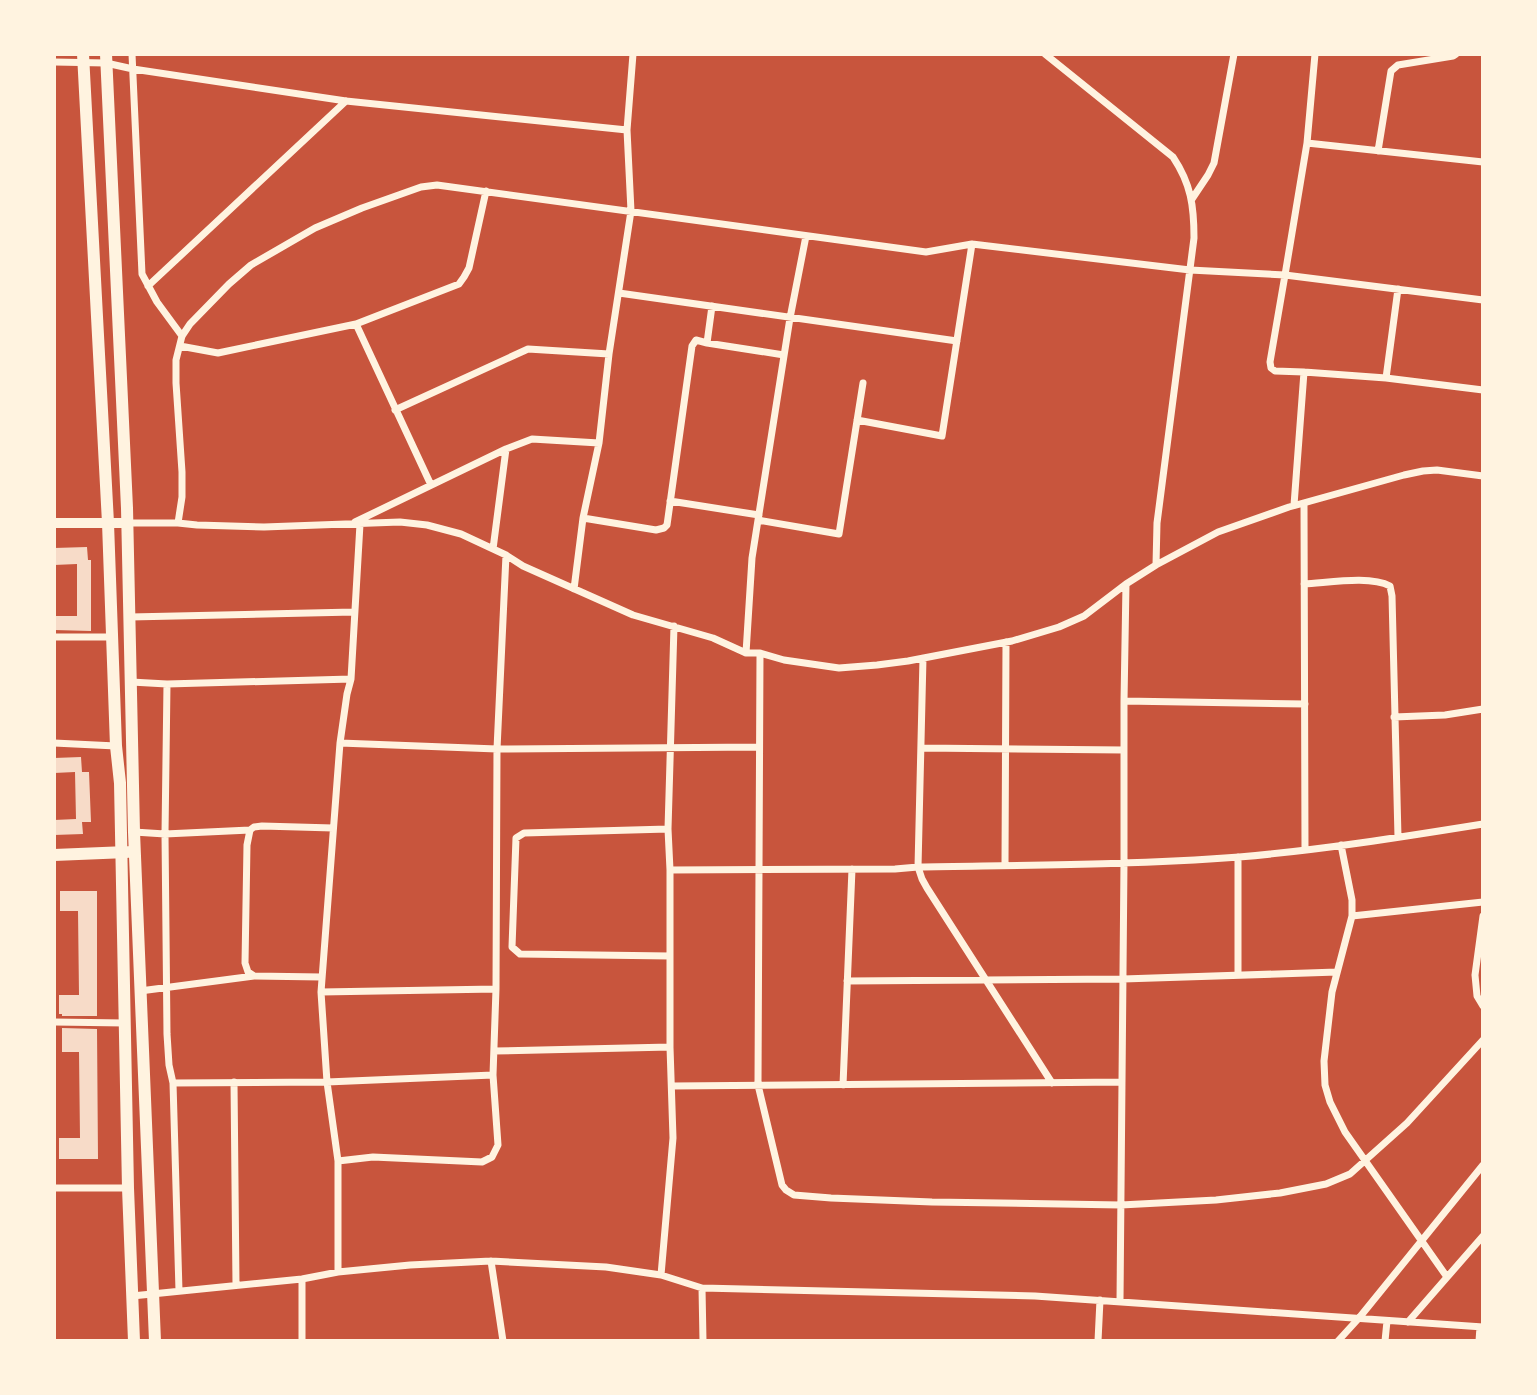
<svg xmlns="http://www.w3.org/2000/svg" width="1537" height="1395" viewBox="0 0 1537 1395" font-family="'Fira Sans',sans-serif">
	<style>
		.building { fill: #f7dbc8 }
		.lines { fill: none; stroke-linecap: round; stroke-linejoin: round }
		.minor { stroke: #fff3e0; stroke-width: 7 }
		.tertiary { stroke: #fff3e0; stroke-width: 10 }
		.secondary { stroke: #fff3e0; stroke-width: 12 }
	</style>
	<rect width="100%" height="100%" fill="#c8553d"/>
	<path class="building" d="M87,547L88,560H91V631L54,630V616H77V564L54,565V548Z
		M81,757L82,772H89L91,822H82L83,834L54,835V820L76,819L75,772L54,773V758Z
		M60,891H97V1016H62V1014H59V995H79L78,911H60Z
		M62,1028L97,1029L98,1159H59V1138H80L79,1052H62Z"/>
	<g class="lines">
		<path class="minor" d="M132,54L142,274L157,302L182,336
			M1045,54L1173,157C1191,184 1194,206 1194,238L1157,523L1156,565L1218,532L1289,507L1404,475L1423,471L1437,470L1483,476
			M54,62L106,63L133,69L346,101L627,130
			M1307,143L1483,162
			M1378,151L1391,71L1398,65L1453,56L1456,54
			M1192,199L1208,175L1214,163L1234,54
			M148,286L346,101
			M619,293L957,341
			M707,343L712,306
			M180,346L218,353L356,324
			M1304,372L1386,378L1483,390
			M1386,378L1398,289
			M395,410L528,349L609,354
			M857,420L942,436L972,244
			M431,485L356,324L459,284L464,277L469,268L486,191
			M670,501L759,515
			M1304,503L1305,850
			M1294,505L1304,372L1275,371L1271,368L1270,362L1285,275L1483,300
			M583,518L656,530L664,528L667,525L692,346L696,340L707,343L784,355
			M758,520L839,534L863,383
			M355,522L506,449L532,439L599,443
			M128,523H178L182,497V472L176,383V360L182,336L190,324L229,284L251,265L315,228L362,208L421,187L437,185L926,252L972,244L1190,270L1285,275L1307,143L1315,54
			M178,523L197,525L264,527L400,522L427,525L461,534L506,555L523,566L633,615L713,638L746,653H760L784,660L839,668L877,665L908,661L1012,641L1059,627L1084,616L1126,584
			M493,549L506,449
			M506,555L497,749L759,747
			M1304,584C1327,583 1370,575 1390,586L1392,596L1398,837
			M574,589L583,518L599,443L609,354L631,211L627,130L633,54
			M130,617L354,612
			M54,637H112
			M746,653L752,558L790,318L806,236
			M760,653L758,1085L782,1185L786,1190L794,1195L831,1198L932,1202L1121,1205L1216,1200L1280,1193L1326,1184L1350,1174L1407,1123L1483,1040
			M351,679L360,524
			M131,682L167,684L351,679L347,694L340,743
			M167,684L165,834L167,1034L169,1065L173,1083L327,1082L493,1075
			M1124,701L1305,704
			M1394,717L1445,715L1483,709
			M54,743L116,746
			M921,748L1124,750
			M668,829L524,833L516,838L512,947L520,954L670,956
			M134,832L165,834L250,830
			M1341,845L1352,900V916L1332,992L1324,1061L1325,1085L1330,1102L1345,1132L1447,1277
			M1238,857V975
			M1005,865L1006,642
			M670,870L895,869L918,867L923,658
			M1352,916L1483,902
			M1483,916L1475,975L1477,996L1483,1006
			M321,977L254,976L248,972L245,963L247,845L250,830L254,827L262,826L333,828
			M847,981L1123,979L1337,972
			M140,991L254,976
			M321,992L496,989
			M54,1022L125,1023
			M494,1051L670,1047
			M234,1082L236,1285
			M173,1083L179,1291
			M1052,1083L927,888L922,879L918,867C1025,865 1133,865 1239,857C1321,850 1402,837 1483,824
			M843,1085L852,869
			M672,1086L1122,1082
			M338,1161L327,1082L321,992L340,743L497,749L496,989L493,1075L498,1145L492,1157L482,1162L373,1157L338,1161V1272
			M54,1188H128
			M491,1261L503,1341
			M661,1275L673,1138L670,1047V870L668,829L674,626
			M302,1279V1341
			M702,1288L703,1341
			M132,1296L302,1279L338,1272L410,1265L491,1261L606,1267L661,1275L702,1288L1035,1296L1483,1327
			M1120,1301L1124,862V701L1126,584L1156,565
			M1408,1322L1483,1236
			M1098,1341L1100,1300
			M1338,1341L1359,1318L1483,1165
			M1385,1341L1387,1321
			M1479,1341L1480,1327"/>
		<path class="tertiary" d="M54,523H128"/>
		<path class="secondary" d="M83,54L108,523L116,746L120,783L128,1188L134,1341
			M106,54L127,508L134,832L155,1341
			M54,855L127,852"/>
	</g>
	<rect width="1537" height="1395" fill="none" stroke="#fff3e0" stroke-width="112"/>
</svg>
